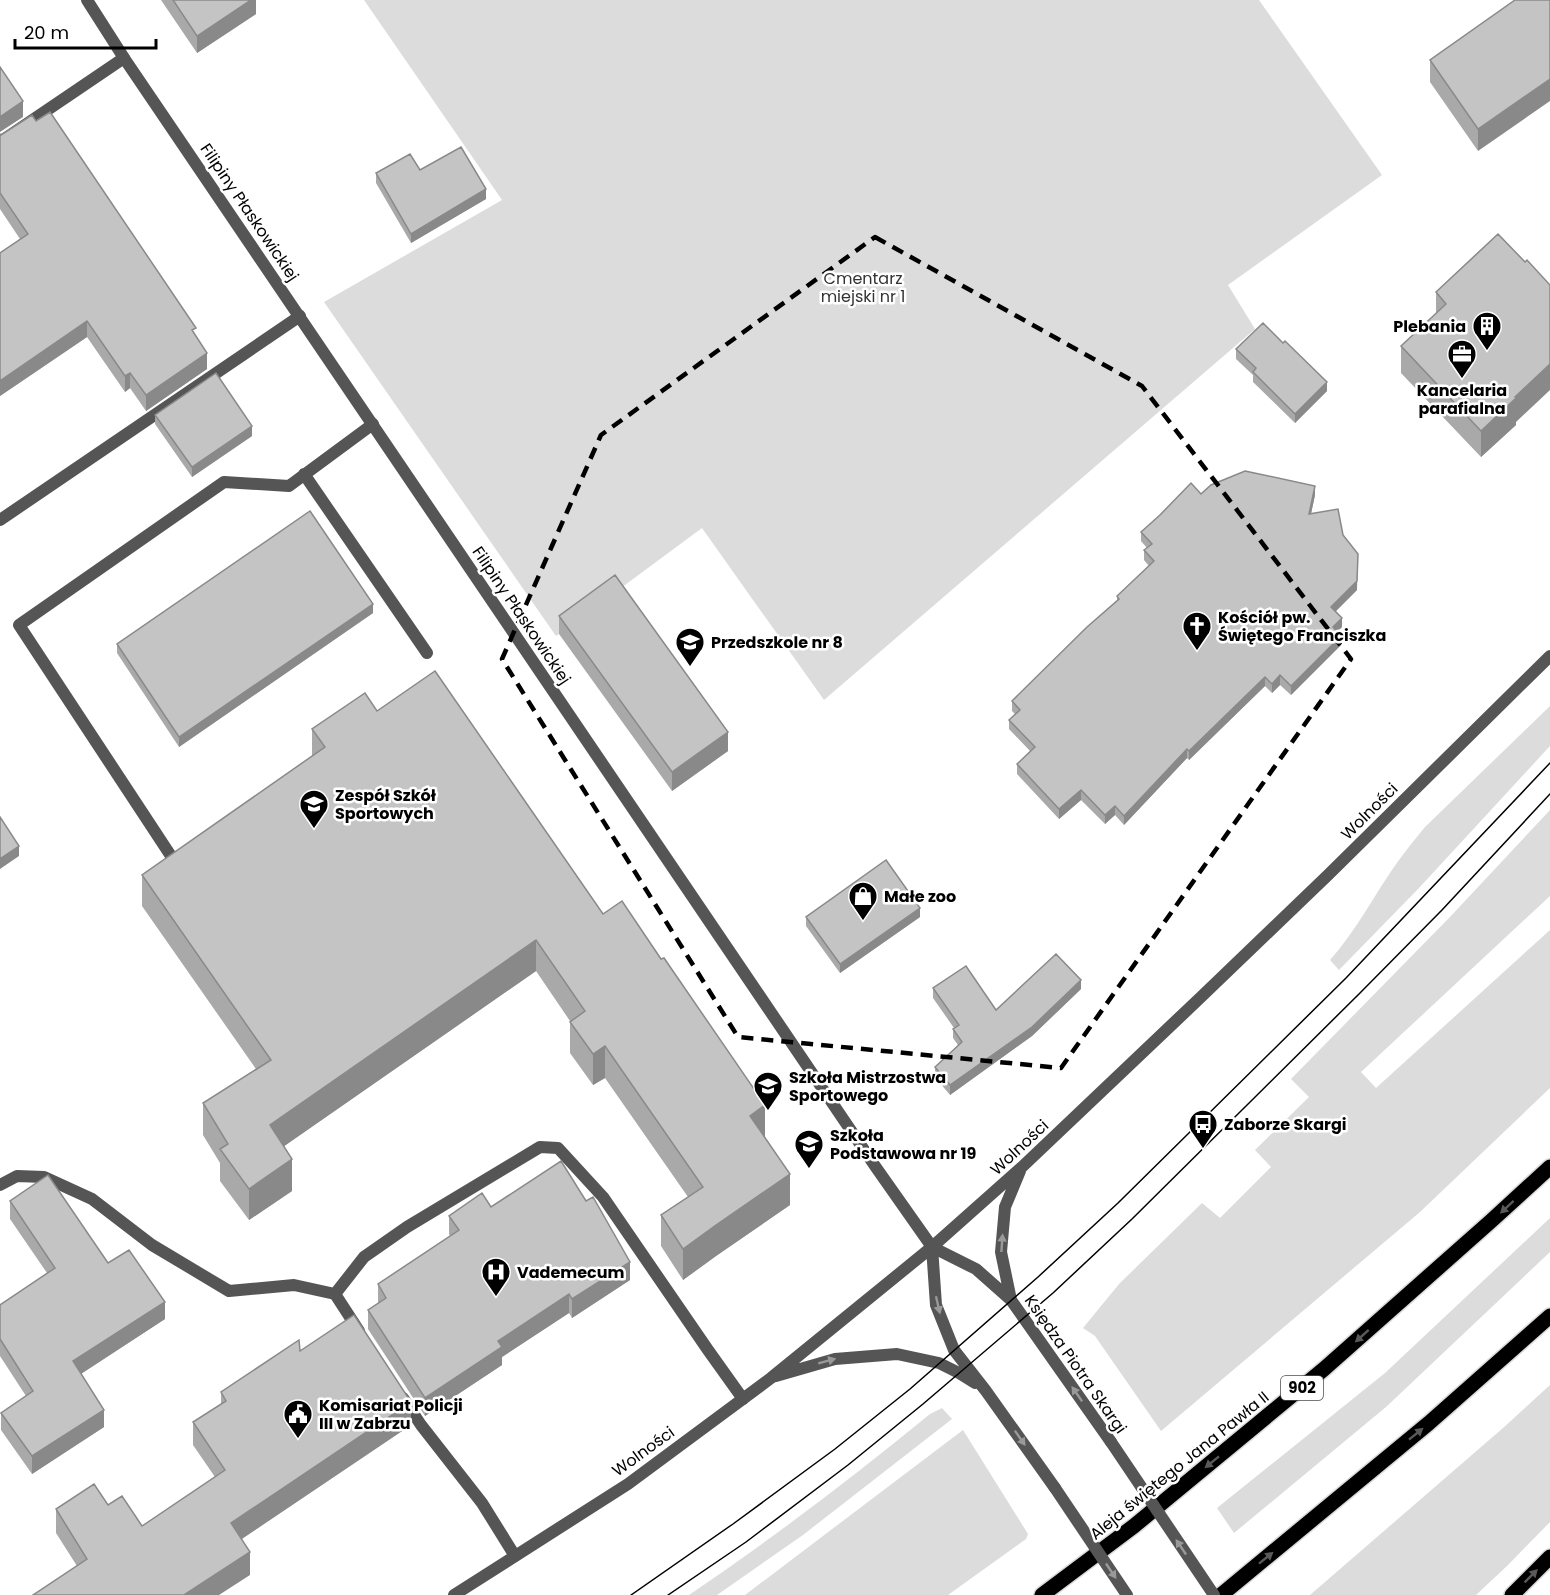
<svg xmlns="http://www.w3.org/2000/svg" width="1550" height="1595" viewBox="0 0 1550 1595" font-family="Poppins,sans-serif">
	<style>
		.green { fill: #dcdcdc }
		.lines { fill: none; stroke-linecap: round; stroke-linejoin: round }
		.primary-casing { stroke: #dbdbdb; stroke-width: 18 }
		.service { stroke: #555; stroke-width: 12 }
		.minor { stroke: #555; stroke-width: 12 }
		.tertiary { stroke: #555; stroke-width: 12 }
		.primary { stroke: #000; stroke-width: 15 }
		.tram { stroke: #000; stroke-width: 1.5 }
		.tertiary-bridge { stroke: #555; stroke-width: 12 }
		.wall { fill: #a9a9a9 }
		.shaded-wall { fill: #898989 }
		.building { fill: #c4c4c4; stroke: #898989; stroke-width: 1.5 }
		.oneway { fill: #595959 }
		.oneway2 { fill: #999 }
		.marked { fill: none; stroke: #000; stroke-width: 4.5; stroke-dasharray: 12 8; stroke-linejoin: round }
		.labels { text-anchor: middle; stroke-width: 5; stroke-linejoin: round; paint-order: stroke }
		.shield { fill: #fff; stroke: #4c4c4c; stroke-width: 1.5 }
		.shield-label { font-size: 15px; font-weight: bold; fill: #000 }
		.street-label { font-size: 16px; fill: #000; stroke: #fff }
		.park-label { font-size: 16px; fill: #333; stroke: #fff }
		.poi-label { font-size: 16px; font-weight: bold; fill: #000; stroke: #fff; text-anchor: start }
	</style>
	<rect width="100%" height="100%" fill="#fff"/>
	<path class="green" d="M364,0H1259L1382,175L1228,285L1255,329L824,700L702,528L556,636L324,302L502,200Z
		M1550,706V746L1419,888L1339,970L1330,960C1357,930 1375,893 1399,860C1407,849 1416,838 1425,827Z
		M1550,810V896L1361,1072L1376,1088L1550,930V1088L1420,1212L1161,1431L1095,1336L1083,1328L1119,1284L1202,1203L1220,1218L1271,1167L1255,1150L1309,1097L1291,1079L1449,918Z
		M1550,1218V1252L1386,1407L1234,1533L1217,1508L1385,1373Z
		M1550,1385V1522L1507,1566L1476,1595H1310L1503,1428Z
		M942,1408L952,1419L803,1535L717,1595H689C773,1538 852,1478 930,1414Z
		M963,1430L1028,1534L1026,1539L948,1595H745Z"/>
	<g class="lines">
		<g class="primary-casing">
			<path id="primary" d="M1042,1595L1134,1526L1324,1369L1491,1221L1550,1167
				M1221,1595L1429,1423L1550,1316
				M1512,1595L1550,1557"/>
		</g>
		<path class="service" d="M0,142L124,58
			M304,474L427,653
			M0,520L300,316
			M171,856L19,625L224,482L289,486L373,424
			M0,1185L17,1176L44,1177L92,1199L152,1245L229,1291L294,1285L335,1294
			M359,1331L335,1294L364,1257L407,1227L540,1147L558,1148L603,1197L708,1350L743,1399
			M403,1398L421,1425L482,1503L515,1556"/>
		<path class="minor" d="M87,0L124,58L875,1166L932,1247"/>
		<path class="tertiary" d="M932,1247L936,1305L954,1350L986,1391L1055,1488
			M932,1247L976,1269L1011,1300L1111,1442
			M1011,1300L1001,1252L1005,1207L1020,1171
			M776,1376L835,1359L897,1354L939,1363L959,1373L975,1383
			M454,1595L628,1484L771,1378L932,1247L1022,1167L1201,997L1328,875L1550,656"/>
		<use href="#primary" class="primary"/>
		<path class="tram" d="M631,1595L733,1524L835,1449L910,1389L1038,1277L1118,1203L1346,978L1550,763
			M668,1595L746,1542L848,1465L923,1404L1053,1293L1132,1219L1360,993L1442,910L1550,794"/>
		<path class="tertiary-bridge" d="M1111,1442L1214,1595
			M1055,1488L1127,1595"/>
	</g>
	<path class="wall" d="M161,0H256V14L197,53Z
		M1515,0L1478,151L1430,82V60Z
		M0,134L196,336L207,369L146,411L130,388L125,392L87,337L0,396V253L20,239L0,209Z
		M376,173L486,199L411,243L376,183Z
		M1498,234L1516,425L1481,457L1401,373V346L1436,314V292Z
		M1283,343L1327,391L1295,423L1253,382V375L1236,359V349Z
		M155,415L252,436L192,477L155,424Z
		M1201,494L1315,495L1311,514L1343,535L1357,590L1336,611L1342,627L1337,631L1341,645L1291,695L1280,685L1272,693L1265,686L1189,760L1187,758L1124,825L1115,815L1105,824L1081,800L1059,819L1017,774V764L1030,751L1009,729V720L1015,714L1012,711V701L1117,601V596L1149,566L1144,560V550L1147,548L1141,541V532Z
		M373,613L179,747L117,653V644Z
		M559,616L728,751L672,791L559,634Z
		M377,711L603,914L765,1136V1137L790,1205L716,1256L683,1280L661,1246V1215L688,1197L605,1078L593,1085L570,1053V1021L536,971L284,1146L292,1191L249,1220L220,1181V1163L203,1135V1103L256,1069L142,906V875L312,756V729Z
		M806,917H920L840,973L806,926Z
		M933,988L996,1010L1081,989L1032,1036L950,1095L935,1077V1067L958,1045L953,1038V1029L954,1028L933,998Z
		M10,1201L108,1263L165,1319L81,1374L104,1427L32,1474L1,1430V1413L26,1396L0,1356V1305L47,1273L10,1219Z
		M491,1207L630,1280L572,1318L569,1313L502,1357V1365L425,1416L368,1329V1310L378,1303V1284L450,1236L449,1234V1216Z
		M300,1351L411,1425L242,1539L250,1575L77,1566L56,1533V1509L108,1505L142,1526L215,1477L193,1445V1422L221,1404V1392Z"/>
	<path class="shaded-wall" d="M251,0H256V14L197,53V36Z
		M1550,79V101L1478,151V129Z
		M23,101V117L0,132V117Z
		M486,189V199L411,243V234Z
		M87,321V337L0,396V381Z
		M207,353V369L146,411V395Z
		M1550,364V390L1516,422V425L1481,457V431L1515,397Z
		M130,373V388L125,392V376Z
		M1327,382V391L1295,423V414Z
		M252,426V436L192,477V467Z
		M1315,486V495L1309,523V514Z
		M1358,554L1357,590L1331,616V607Z
		M373,604V613L179,747V737Z
		M1342,618V627L1333,636V627Z
		M1341,636V645L1291,695V686Z
		M1280,675V685L1272,693V684Z
		M1265,677V686L1189,760V751Z
		M728,732V751L672,791V772Z
		M1187,749V758L1124,825V816Z
		M1081,790V800L1059,819V809Z
		M1115,806V815L1105,824V815Z
		M19,846V856L0,869V859Z
		M920,908V917L840,973V964Z
		M536,940V971L270,1156V1125Z
		M1081,980V989L1032,1036L950,1095V1085Z
		M605,1046V1078L593,1085V1054Z
		M765,1105V1136L750,1147V1116Z
		M292,1159V1191L249,1220V1189Z
		M790,1174V1205L716,1256L683,1280V1249L716,1225Z
		M630,1262V1280L572,1318V1299Z
		M569,1294V1313L502,1357V1365L425,1416V1398L498,1341Z
		M165,1302V1319L73,1379V1361Z
		M411,1402V1425L231,1546V1523Z
		M104,1410V1427L32,1474V1456Z
		M250,1552V1575L219,1595H184Z"/>
	<path class="building" d="M173,0H251L197,36Z
		M1515,0H1550V79L1478,129L1430,60Z
		M0,67L23,101L0,117Z
		M50,112L196,328L192,330L207,353L146,395L130,373L125,376L87,321L0,381V253L28,234L0,193V134L1,135L32,115L36,121Z
		M461,147L486,189L411,234L376,173L410,154L420,170Z
		M1498,234L1525,262L1527,260L1550,285V364L1515,397L1516,398L1481,431L1401,346L1446,304L1436,292Z
		M1263,323L1283,343L1285,341L1327,382L1295,414L1253,372L1256,368L1236,349Z
		M216,373L252,426L192,467L155,415Z
		M1245,471L1315,486L1309,514L1338,509L1343,535L1358,554L1357,581L1331,607L1342,618L1333,627L1341,636L1291,686L1280,675L1272,684L1265,677L1189,751L1187,749L1124,816L1115,806L1105,815L1081,790L1059,809L1017,764L1035,747L1009,720L1020,710L1012,701L1087,627L1119,599L1117,596L1154,561L1144,550L1152,544L1141,532L1160,515L1191,483L1201,494L1211,485Z
		M310,511L373,604L179,737L117,644Z
		M615,575L728,732L672,772L559,616Z
		M435,671L603,914L622,901L661,959L664,958L765,1105L750,1116L790,1174L716,1225L683,1249L661,1215L703,1187L605,1046L593,1054L570,1022L585,1011L536,940L270,1125L292,1159L249,1189L220,1149L228,1144L203,1103L271,1060L142,875L325,747L312,729L365,693L377,711Z
		M0,817L19,846L0,859Z
		M886,860L920,908L840,964L806,917Z
		M1056,954L1081,980L1032,1027L950,1085L935,1067L962,1042L953,1029L959,1025L933,988L966,966L996,1010Z
		M561,1161L586,1201L593,1197L630,1262L572,1299L569,1294L498,1341L502,1347L425,1398L368,1310L386,1298L378,1284L459,1230L449,1216L482,1193L491,1207Z
		M48,1175L108,1263L129,1250L165,1302L73,1361L104,1410L32,1456L1,1413L33,1391L0,1339V1305L55,1268L10,1201Z
		M354,1315L411,1402L231,1523L250,1552L184,1595H33L87,1559L56,1509L94,1484L108,1505L122,1496L142,1526L225,1470L193,1422L226,1401L221,1392L299,1340L300,1351Z"/>
	<defs><path id="oneway-solid" d="M-6-.8H1V-3.2L6.5 0L1 3.2V.8H-6Z" transform="scale(1.5)"/></defs>
	<g class="oneway">
		<use href="#oneway-solid" transform="translate(1507 1207) rotate(137)"/>
		<use href="#oneway-solid" transform="translate(1362 1336) rotate(138)"/>
		<use href="#oneway-solid" transform="translate(1416 1434) rotate(-39)"/>
		<use href="#oneway-solid" transform="translate(1212 1462) rotate(141)"/>
		<use href="#oneway-solid" transform="translate(1266 1558) rotate(-39)"/>
		<use href="#oneway-solid" transform="translate(1531 1576) rotate(-45)"/>
	</g>
	<g class="oneway2">
		<use href="#oneway-solid" transform="translate(1002 1243) rotate(-86)"/>
		<use href="#oneway-solid" transform="translate(938 1305) rotate(77)"/>
		<use href="#oneway-solid" transform="translate(827 1361) rotate(-15)"/>
		<use href="#oneway-solid" transform="translate(1077 1394) rotate(-125)"/>
		<use href="#oneway-solid" transform="translate(1020 1438) rotate(55)"/>
		<use href="#oneway-solid" transform="translate(1181 1547) rotate(-124)"/>
		<use href="#oneway-solid" transform="translate(1111 1571) rotate(56)"/>
	</g>
	<path class="marked" d="M875,237L1142,386L1351,659L1061,1068L738,1037L502,659L601,435Z"/>
	<defs>
		<g id="building-pin" transform="scale(1.5)"><path d="M0 17L-7.5 6A9.5 9.5 0 1 1 7.5 6Z" fill="#000" stroke="#fff"/><path d="M-4-6H4V6H1V3H-1V6H-4ZM-2.5-4.3h1.7v1.8h-1.7ZM.8-4.3h1.7v1.8H.8ZM-2.5-1h1.7V.8h-1.7ZM.8-1h1.7V.8H.8Z" fill="#fff"/></g>
		<g id="office-pin" transform="scale(1.5)"><path d="M0 17L-7.5 6A9.5 9.5 0 1 1 7.5 6Z" fill="#000" stroke="#fff"/><path d="M-6-3h4V-5.5h4V-3h4V5H-6ZM-1-4.5V-3h2v-1.5ZM-6 0V1H6V0Z" fill="#fff"/></g>
		<g id="church-pin" transform="scale(1.5)"><path d="M0 17L-7.5 6A9.5 9.5 0 1 1 7.5 6Z" fill="#000" stroke="#fff"/><path d="M-1.2-6h2.4v3.5h3.3v2.4h-3.3V6h-2.4V-.1h-3.3v-2.4h3.3Z" fill="#fff"/></g>
		<g id="school-pin" transform="scale(1.5)"><path d="M0 17L-7.5 6A9.5 9.5 0 1 1 7.5 6Z" fill="#000" stroke="#fff"/><path d="M0-5L7-2L0 1L-7-2ZM-4 1L0 2.5L4 1V4Q0 6-4 4Z" fill="#fff"/></g>
		<g id="shop-pin" transform="scale(1.5)"><path d="M0 17L-7.5 6A9.5 9.5 0 1 1 7.5 6Z" fill="#000" stroke="#fff"/><path d="M-5-2.5h2.3a2.7 3.5 0 0 1 5.4 0H5L5.5 6h-11ZM-1.5-2.5h3a1.5 2.3 0 0 0-3 0Z" fill="#fff"/></g>
		<g id="bus-pin" transform="scale(1.5)"><path d="M0 17L-7.5 6A9.5 9.5 0 1 1 7.5 6Z" fill="#000" stroke="#fff"/><path d="M-5-6H5V4H4V6H2V4H-2V6H-4V4H-5ZM-3.5-4V0h7V-4ZM-3.5 1.2v1.5H-2V1.2ZM2 1.2v1.5H3.5V1.2Z" fill="#fff"/></g>
		<g id="hospital-pin" transform="scale(1.5)"><path d="M0 17L-7.5 6A9.5 9.5 0 1 1 7.5 6Z" fill="#000" stroke="#fff"/><path d="M-5-5h3v3.5h4V-5h3V5h-3V1.5h-4V5h-3Z" fill="#fff"/></g>
		<g id="civic-pin" transform="scale(1.5)"><path d="M0 17L-7.5 6A9.5 9.5 0 1 1 7.5 6Z" fill="#000" stroke="#fff"/><path d="M-.6-6.5H3V-4.5H.6V-3L4-1V1h2V6H-6V1h2V-1L-.6-3ZM-1.2 2.5V6h2.4V2.5Z" fill="#fff"/></g>
	</defs>
	<g fill-rule="evenodd">
		<use href="#building-pin" x="1487" y="326"/>
		<use href="#office-pin" x="1462" y="354"/>
		<use href="#church-pin" x="1197" y="626"/>
		<use href="#school-pin" x="690" y="642"/>
		<use href="#school-pin" x="314" y="804"/>
		<use href="#shop-pin" x="863" y="896"/>
		<use href="#school-pin" x="768" y="1086"/>
		<use href="#bus-pin" x="1203" y="1124"/>
		<use href="#school-pin" x="809" y="1144"/>
		<use href="#hospital-pin" x="496" y="1272"/>
		<use href="#civic-pin" x="298" y="1414"/>
	</g>
	<g class="labels">
		<rect class="shield" x="1281" y="1376" width="42" height="24" rx="4.5"/>
		<g class="shield-label">
			<text x="1302" y="1393">902</text>
		</g>
		<g class="street-label">
			<text transform="translate(250 212) rotate(56)" y="6">Filipiny Płaskowickiej</text>
			<text transform="translate(522 615) rotate(56)" y="6">Filipiny Płaskowickiej</text>
			<text transform="translate(1369 811) rotate(-45)" y="6">Wolności</text>
			<text transform="translate(1019 1147) rotate(-43)" y="6">Wolności</text>
			<text transform="translate(1076 1364) rotate(55)" y="6">Księdza Piotra Skargi</text>
			<text transform="translate(643 1451) rotate(-36)" y="6">Wolności</text>
			<text transform="translate(1179 1465) rotate(-39)" y="6">Aleja świętego Jana Pawła II</text>
		</g>
		<g class="park-label">
			<text x="863" y="284">Cmentarz<tspan x="863" dy="18">miejski nr 1</tspan></text>
		</g>
		<g class="poi-label">
			<text x="1466" y="332" text-anchor="end">Plebania</text>
			<text x="1462" y="396" text-anchor="middle">Kancelaria<tspan x="1462" dy="18">parafialna</tspan></text>
			<text x="1218" y="623">Kościół pw.<tspan x="1218" dy="18">Świętego Franciszka</tspan></text>
			<text x="711" y="648">Przedszkole nr 8</text>
			<text x="335" y="801">Zespół Szkół<tspan x="335" dy="18">Sportowych</tspan></text>
			<text x="884" y="902">Małe zoo</text>
			<text x="789" y="1083">Szkoła Mistrzostwa<tspan x="789" dy="18">Sportowego</tspan></text>
			<text x="1224" y="1130">Zaborze Skargi</text>
			<text x="830" y="1141">Szkoła<tspan x="830" dy="18">Podstawowa nr 19</tspan></text>
			<text x="517" y="1278">Vademecum</text>
			<text x="319" y="1411">Komisariat Policji<tspan x="319" dy="18">III w Zabrzu</tspan></text>
		</g>
	</g>
	<path d="M15 39v9h141v-9" fill="none" stroke="#000000" stroke-width="3"/>
	<text x="24" y="39" font-size="18" fill="#000000" stroke="#ffffff" stroke-width="4.5" paint-order="stroke">20 m</text>
</svg>
